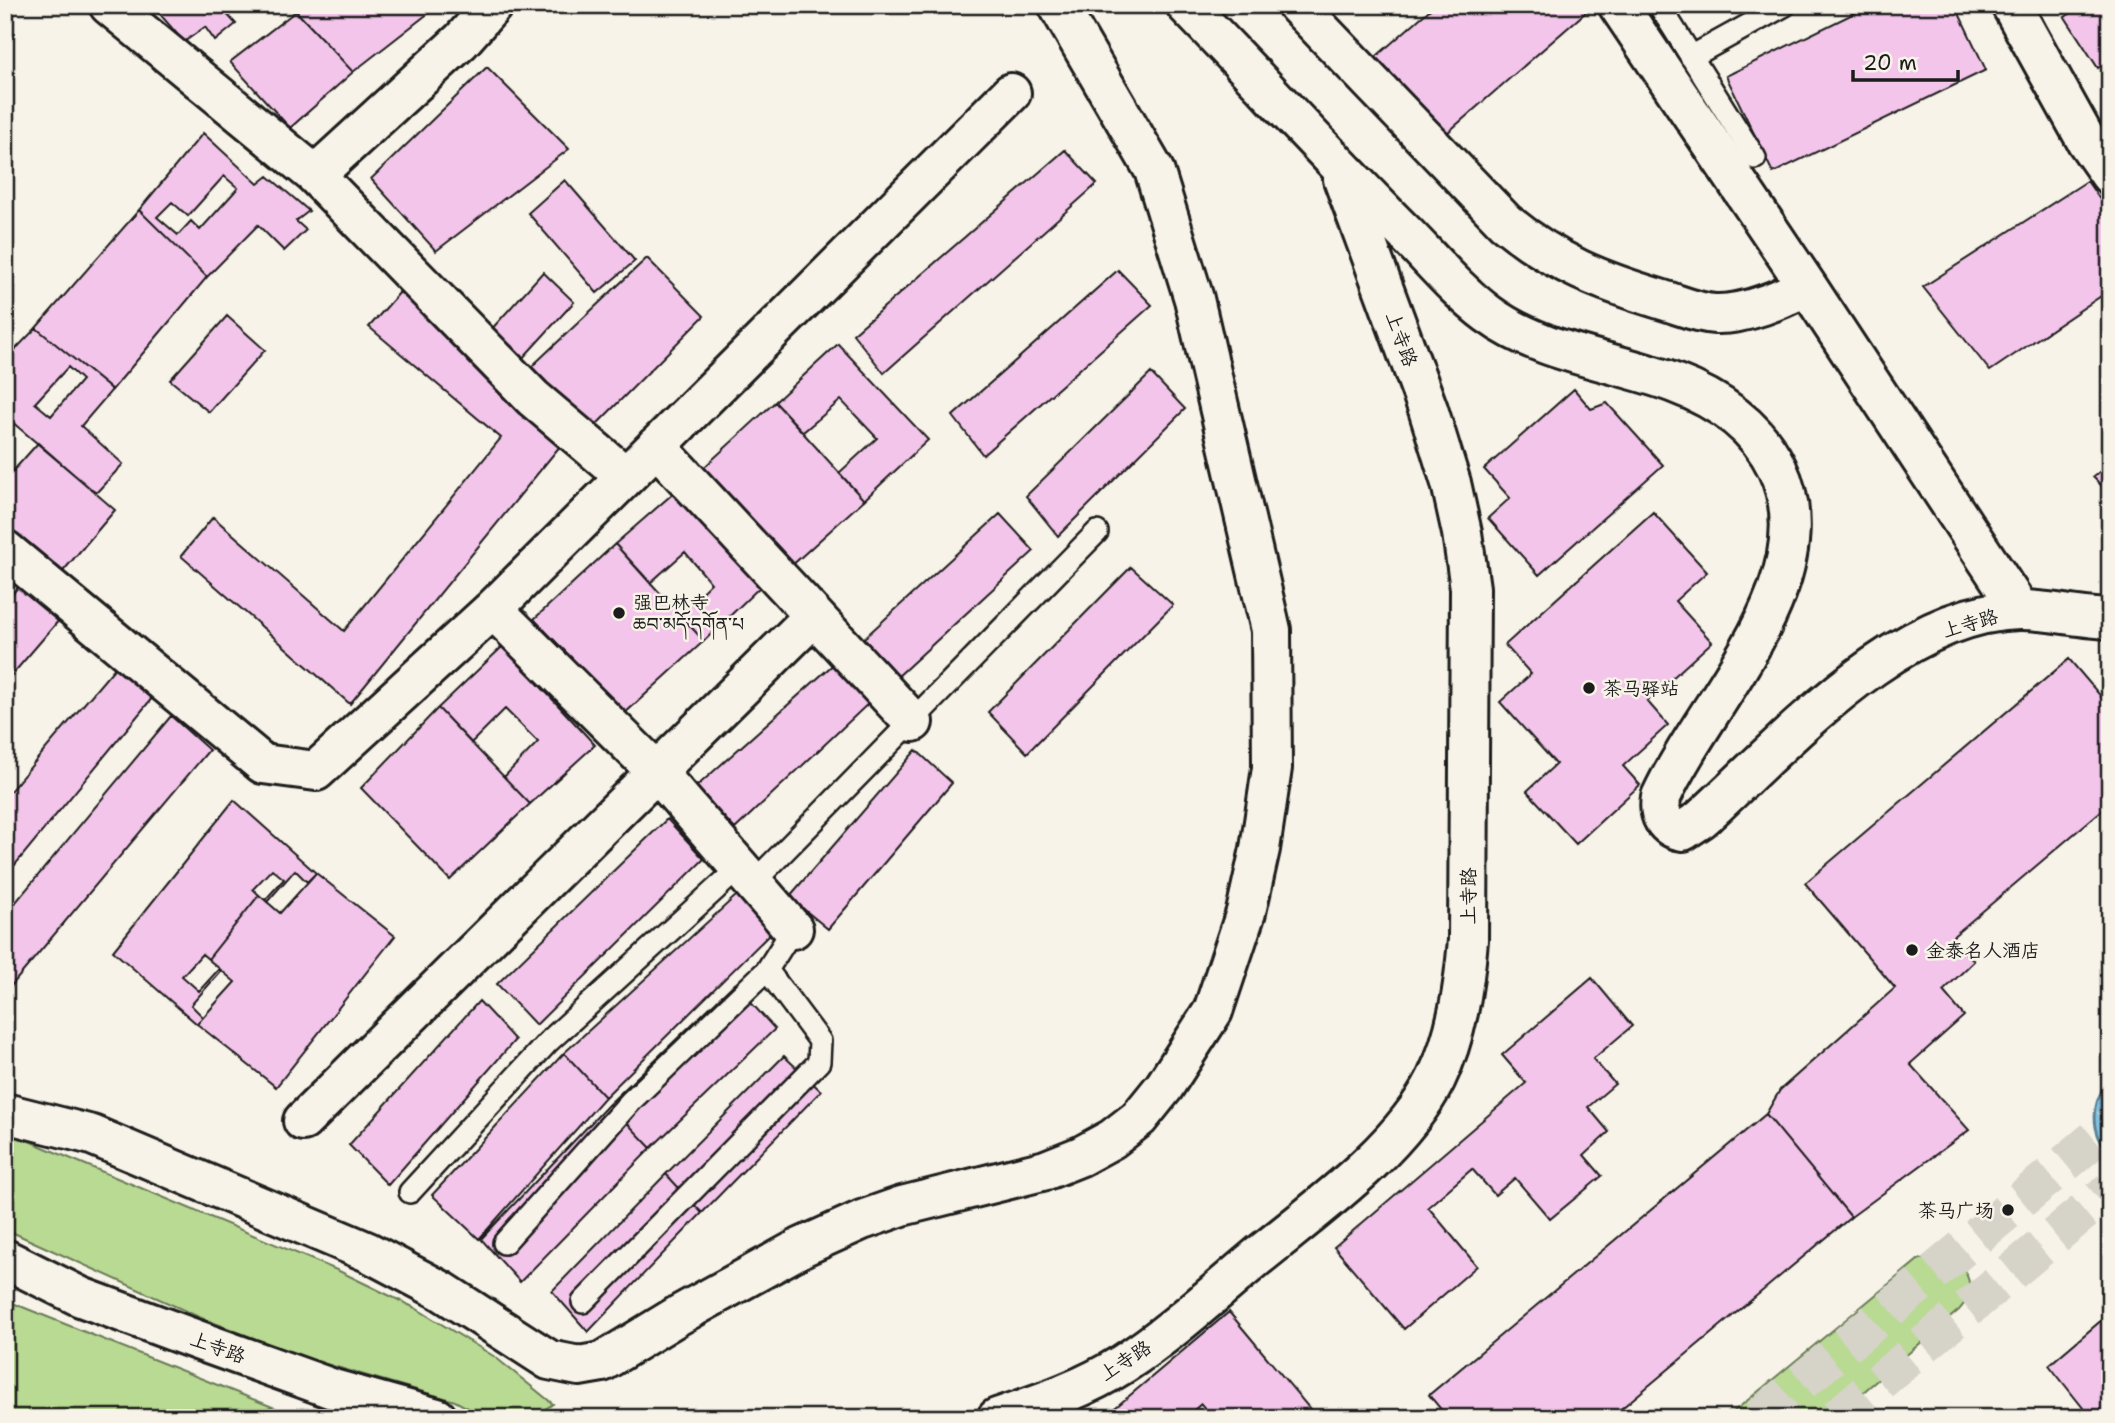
<svg xmlns="http://www.w3.org/2000/svg" width="2115" height="1423" viewBox="0 0 2115 1423" font-family="'Shantell Sans','LXGW WenKai TC','Noto Serif Tibetan',sans-serif">
	<style>
		.green { fill: #b9da93; stroke: #6a7b58; stroke-width: 2 }
		.water { fill: #83c2e3; stroke: #5a8093; stroke-width: 2 }
		.building { fill: #f3c5ea; stroke: #1c1c1c; stroke-width: 2; fill-rule: evenodd }
		.lines { fill: none; stroke-linecap: round; stroke-linejoin: round }
		.primary-tunnel { stroke: #d6d3c9; stroke-width: 38; stroke-dasharray: 38 19; stroke-linecap: butt }
		.lane-casing { stroke: #1c1c1c; stroke-width: 26 }
		.street-casing { stroke: #1c1c1c; stroke-width: 44 }
		.secondary-casing { stroke: #1c1c1c; stroke-width: 44 }
		.lane { stroke: #f7f3e8; stroke-width: 21 }
		.street { stroke: #f7f3e8; stroke-width: 38 }
		.secondary { stroke: #f7f3e8; stroke-width: 38 }
		.poi-dot { fill: #1c1c1c; stroke: #f7f3e8; stroke-width: 2.5 }
		.labels { text-anchor: middle; stroke-width: 5; stroke-linejoin: round; paint-order: stroke }
		.street-label { font-size: 19px; fill: #1c1c1c; stroke: #f7f3e8 }
		.poi-label { font-size: 19px; fill: #1c1c1c; stroke: #f7f3e8; text-anchor: start }
	</style>
	<rect width="100%" height="100%" fill="#f7f3e8"/>
	<filter id="ink" filterUnits="userSpaceOnUse"><feTurbulence type="fractalNoise" baseFrequency=".0143" numOctaves="2"/><feDisplacementMap in="SourceGraphic" scale="14" xChannelSelector="R" yChannelSelector="G"/><feConvolveMatrix kernelMatrix="1 2 1 2 8 2 1 2 1" color-interpolation-filters="sRGB"/></filter>
	<g filter="url(#ink)">
		<path class="green" d="M5,1131L339,1271L415,1308L495,1357L553,1404L531,1418H486L455,1401L305,1358L199,1317L5,1229Z
			M1934,1254C1964,1257 1982,1286 1959,1310L1833,1418H1726L1918,1260Z
			M5,1300L300,1418H5Z"/>
		<path class="water" d="M2110,1080V1153C2089,1134 2090,1100 2110,1080Z"/>
		<path class="building" d="M152,5H234L225,12L236,24L215,41L205,27L184,42Z
			M290,5H439L353,72Z
			M1435,5H1594L1439,140L1371,61Z
			M1871,5H1955L1986,70L1773,173L1726,76Z
			M2084,5H2110V60L2098,68L2065,17Z
			M296,11L353,72L290,128L230,62Z
			M487,67L569,149L436,251L371,179Z
			M203,133L258,184L268,176L309,211L296,221L306,230L284,251L258,225L207,277L139,210ZM224,176L238,188L200,230L191,221L178,235L157,217L172,202L188,216Z
			M1065,150L1097,184L884,373L853,334Z
			M565,180L635,261L597,293L528,213Z
			M2087,181L2110,214V290L1990,371L1923,287Z
			M139,210L207,277L112,390L36,328Z
			M647,258L704,316L592,429L530,368Z
			M1118,270L1152,305L983,455L953,416Z
			M543,272L574,302L520,361L489,332Z
			M400,292L565,440L350,704L181,556L213,517L344,631L501,438L369,327Z
			M227,316L265,350L209,412L170,380Z
			M36,328L112,390L81,426L123,464L96,493L5,416V360ZM68,367L82,380L51,416L35,403Z
			M838,344L928,440L864,500L839,473L877,438L841,400L803,432L775,402Z
			M1151,373L1185,409L1058,536L1026,496Z
			M1574,389L1591,409L1607,403L1663,465L1539,575L1488,518L1510,498L1484,469Z
			M775,402L864,500L789,568L700,471Z
			M38,443L115,510L59,576L5,528V480Z
			M2110,463V494L2093,477Z
			M676,491L764,583L704,641L679,614L711,583L685,552L650,583L615,544Z
			M1653,512L1707,572L1675,601L1712,642L1647,701L1668,725L1623,766L1640,785L1576,844L1527,791L1556,764L1500,702L1531,674L1505,645Z
			M1000,514L1034,551L896,678L862,640Z
			M615,544L704,641L624,714L534,619Z
			M1131,567L1173,605L1027,753L988,712Z
			M20,585L60,619L5,683V602Z
			M503,646L595,745L530,804L504,777L538,742L505,709L471,743L438,708Z
			M2069,659L2110,707V810L2107,806L1951,938L1974,961L1943,991L1964,1016L1910,1064L1969,1130L1851,1217L1766,1114L1780,1090L1895,988L1805,883Z
			M836,662L871,701L735,829L696,787Z
			M118,664L153,697L5,877V797Z
			M438,708L530,804L450,880L361,788Z
			M171,716L209,750L6,992L5,915Z
			M916,750L952,783L828,929L789,897Z
			M234,800L316,873L307,882L295,870L267,902L265,900L284,879L272,869L253,889L259,895L208,959L202,954L182,976L199,991L219,969L221,971L191,1005L203,1017L197,1024L113,951Z
			M667,819L704,859L536,1025L497,984Z
			M316,873L395,936L276,1087L197,1024L235,982L208,959L259,895L280,913Z
			M738,894L775,929L605,1097L564,1053Z
			M1592,978L1632,1026L1593,1059L1615,1084L1588,1107L1609,1132L1584,1155L1602,1176L1550,1219L1515,1178L1495,1195L1472,1169L1428,1207L1477,1266L1404,1329L1334,1247L1526,1083L1502,1055Z
			M734,984L775,1029L651,1148L609,1104Z
			M479,1001L515,1040L388,1185L349,1145Z
			M564,1053L605,1097L479,1239L432,1195Z
			M784,1056L821,1091L702,1213L666,1174Z
			M609,1104L651,1148L520,1282L481,1239Z
			M1766,1114L1851,1217L1610,1418H1448L1429,1395Z
			M666,1174L702,1213L588,1332L552,1291Z
			M1229,1312L1310,1409L1299,1418H1213L1201,1404L1185,1418H1103Z
			M2110,1313V1418H2091L2049,1365Z"/>
		<g class="lines">
			<path class="primary-tunnel" d="M1758,1418L2110,1126
				M1836,1418L2110,1190"/>
			<g class="lane-casing">
				<path id="lane" d="M1659,5L1755,158
					M1691,57L1785,5
					M753,883L1097,532
					M410,1192L548,1042L740,867
					M504,1243L631,1101L767,970L793,929
					M583,1302L819,1062L820,1041L767,970"/>
			</g>
			<g class="street-casing">
				<path id="street" d="M109,5L315,175L533,398L625,476
					M1297,5L1505,222C1556,264 1600,281 1663,300C1680,305 1697,313 1715,314C1746,315 1781,299 1807,286
					M1618,5L1807,286L2020,610
					M2011,5L2087,142L2110,175
					M315,175L461,41L493,5
					M656,446L913,722
					M5,550L263,764L316,771L493,609L1011,93
					M493,609L656,771L793,929
					M303,1121L813,617"/>
			</g>
			<g class="secondary-casing">
				<path id="secondary" d="M1186,5C1259,80 1329,157 1403,231C1430,258 1457,291 1488,314C1542,354 1614,360 1674,383C1717,399 1757,426 1777,468C1830,579 1706,699 1661,797C1658,815 1664,828 1683,831L1701,819C1785,743 1898,612 2020,610C2049,610 2080,618 2110,619
					M5,1113L92,1135L368,1252L442,1291L549,1360L579,1366L602,1362L679,1315L802,1247L862,1220L902,1206L1046,1170L1081,1156L1112,1139L1139,1118L1164,1087L1213,1011L1246,912L1260,849L1272,768L1271,630L1194,299L1154,170L1058,5
					M5,1259L81,1297L208,1344L333,1389L437,1418
					M997,1418C1041,1403 1084,1389 1123,1364C1171,1333 1213,1294 1256,1258C1316,1209 1401,1149 1436,1079C1457,1036 1464,987 1468,940L1470,588L1462,533L1451,483L1428,409L1343,179"/>
			</g>
			<use href="#lane" class="lane"/>
			<use href="#street" class="street"/>
			<use href="#secondary" class="secondary"/>
		</g>
	</g>
	<g class="poi-dot">
		<circle cx="619" cy="613" r="7"/>
		<circle cx="1589" cy="688" r="7"/>
		<circle cx="1912" cy="950" r="7"/>
		<circle cx="2008" cy="1210" r="7"/>
	</g>
	<g class="labels">
		<g class="street-label">
			<text transform="translate(1402 339) rotate(70)" y="7">上寺路</text>
			<text transform="translate(1970 623) rotate(-16)" y="7">上寺路</text>
			<text transform="translate(1468 896) rotate(-90)" y="7">上寺路</text>
			<text transform="translate(218 1347) rotate(20)" y="7">上寺路</text>
			<text transform="translate(1125 1360) rotate(-33)" y="7">上寺路</text>
		</g>
		<g class="poi-label">
			<text x="633" y="609">强巴林寺<tspan x="633" dy="22">ཆབ་མདོ་དགོན་པ</tspan></text>
			<text x="1603" y="695">茶马驿站</text>
			<text x="1926" y="957">金泰名人酒店</text>
			<text x="1994" y="1217" text-anchor="end">茶马广场</text>
		</g>
	</g>
	<rect width="2115" height="1423" fill="none" stroke="#f7f3e8" stroke-width="28"/>
	<rect x="14" y="14" width="2087" height="1395" fill="none" stroke="#1c1c1c" stroke-width="2.5" filter="url(#ink)"/>
	<path d="M1853 70v10h105v-10" fill="none" stroke="#1c1c1c" stroke-width="3.5"/>
	<text x="1863" y="70" font-size="21" fill="#1c1c1c" stroke="#f7f3e8" stroke-width="5" paint-order="stroke">20 m</text>
</svg>
